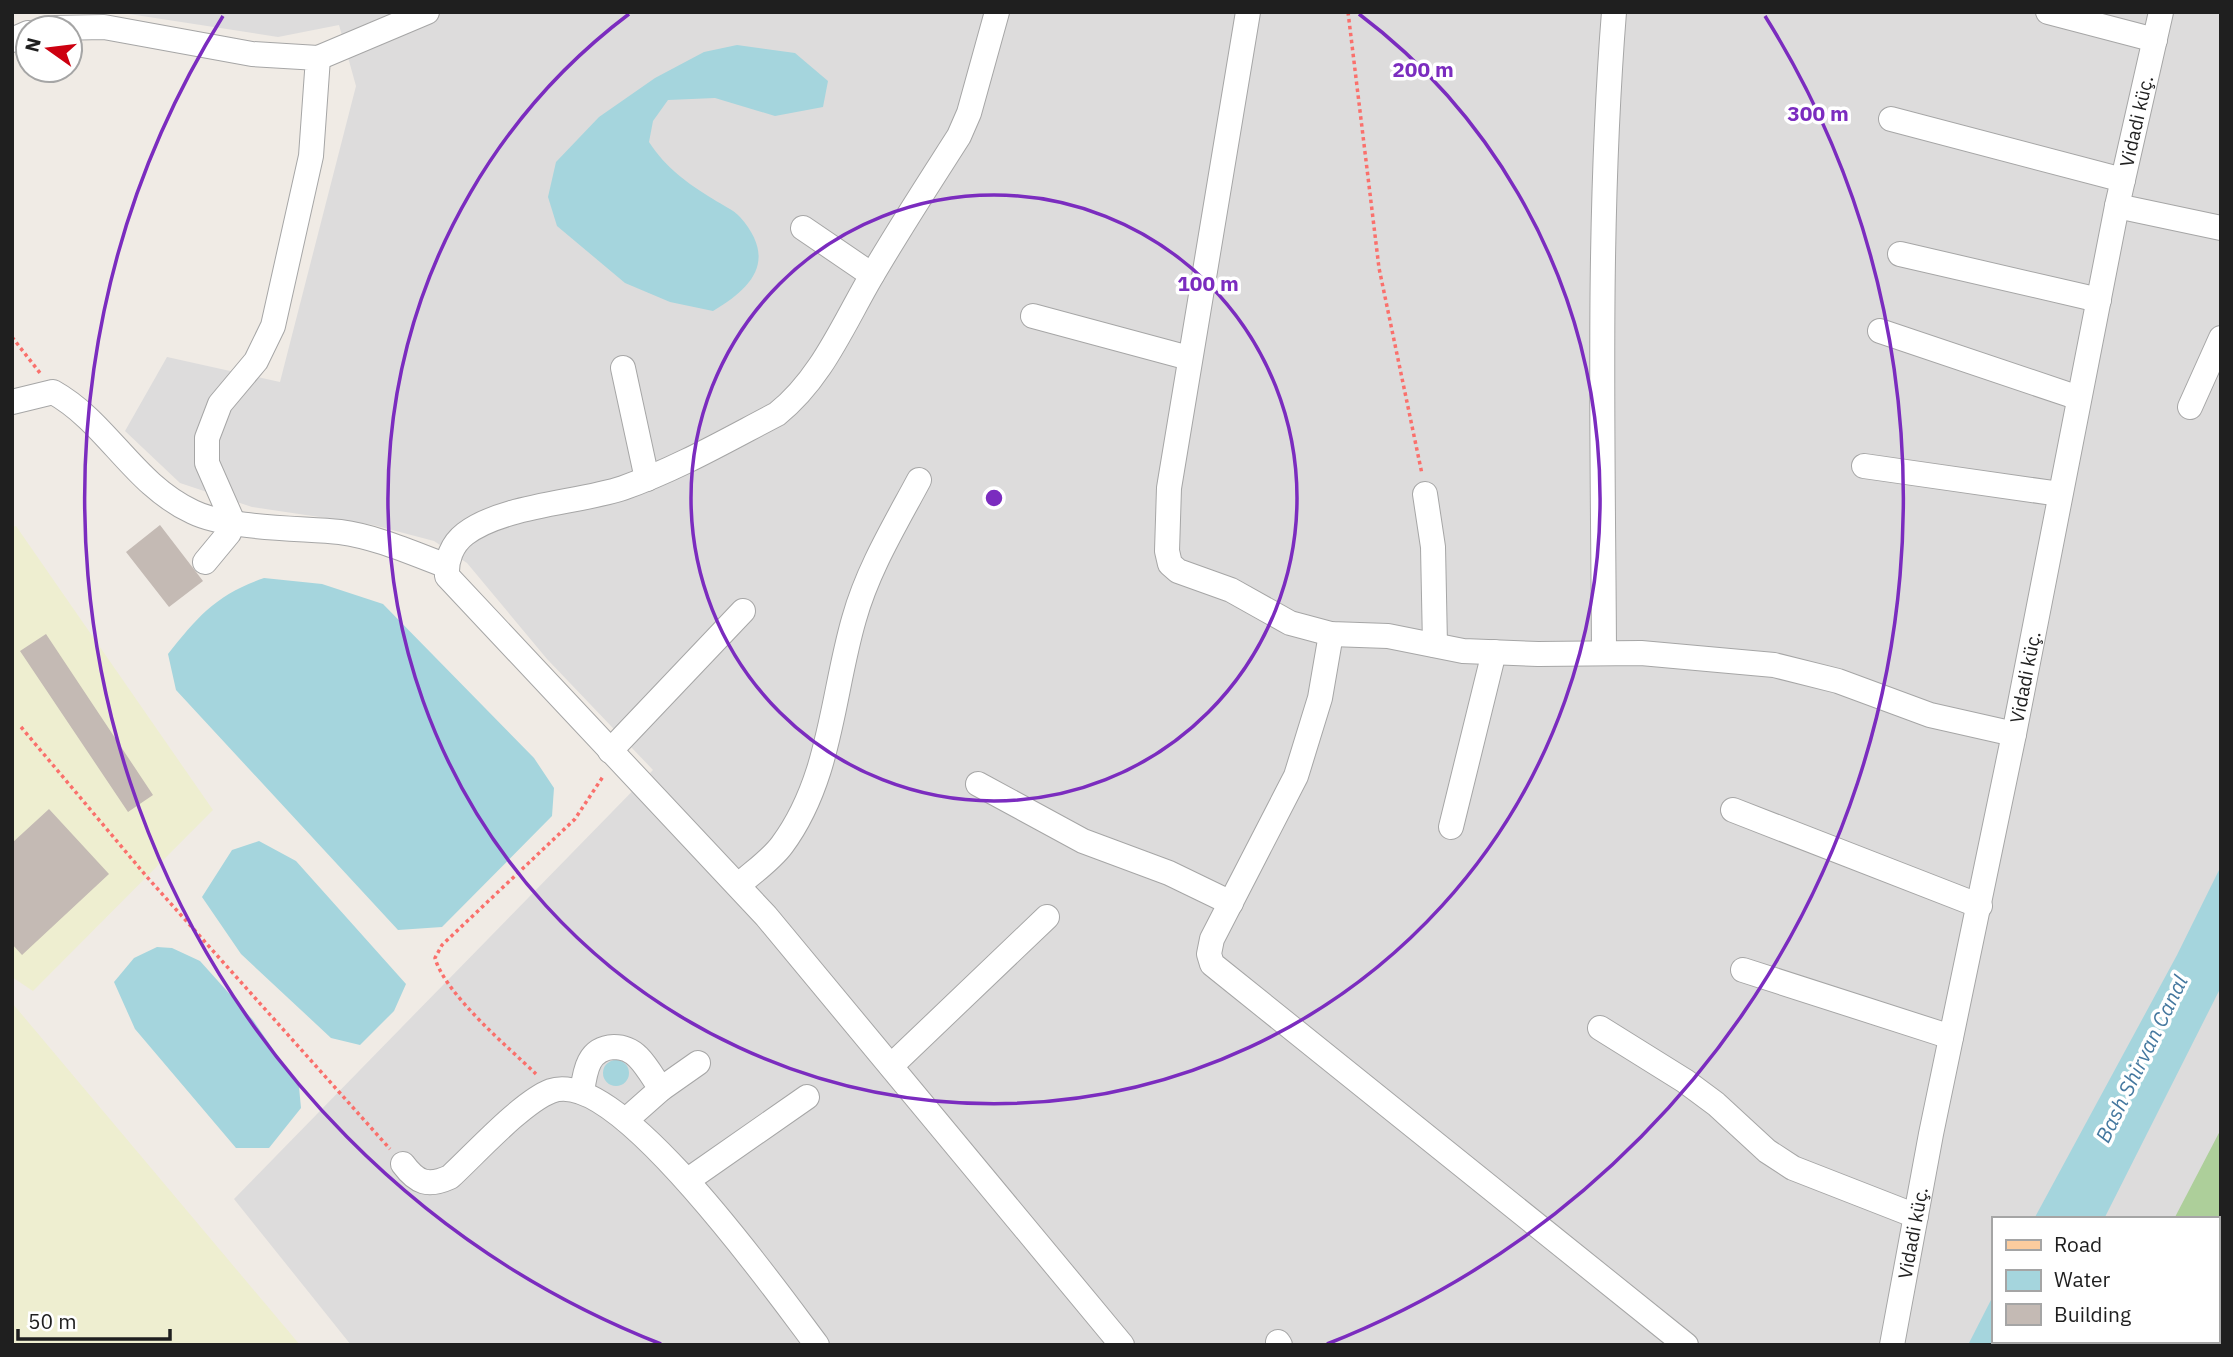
<svg xmlns="http://www.w3.org/2000/svg" width="2233" height="1357" viewBox="0 0 2233 1357" font-family="'IBM Plex Sans',sans-serif">
	<style>
		.residential { fill: #dddcdc; fill-rule: evenodd }
		.farmland { fill: #eeeed0 }
		.forest { fill: #adcf9a }
		.water { fill: #a5d5dd }
		.building { fill: #c4bab4 }
		.lines { fill: none; stroke-linecap: round; stroke-linejoin: round }
		.minor-casing { stroke: #a6a6a6; stroke-width: 26 }
		.major-casing { stroke: #995b00; stroke-width: 32 }
		.path { stroke: #fa706c; stroke-width: 3.5; stroke-dasharray: 3.5 3.5; stroke-linecap: butt }
		.minor { stroke: #fff; stroke-width: 24 }
		.major { stroke: #fccc9e; stroke-width: 30 }
		.ring { fill: none; stroke: #7b2cbf; stroke-width: 3.5 }
		.labels { text-anchor: middle; stroke-width: 7; stroke-linejoin: round; paint-order: stroke }
		.street-label { font-size: 19px; fill: #1f1f1f; stroke: #fff }
		.water-label { font-size: 21px; font-style: italic; fill: #45789f; stroke: #fff }
		.centre { fill: #7b2cbf; stroke: #fff; stroke-width: 3.5 }
		.ring-label { font-size: 21px; text-anchor: middle; font-weight: bold; fill: #7b2cbf; stroke: #fff; stroke-width: 7; stroke-linejoin: round; paint-order: stroke }
	</style>
	<rect width="100%" height="100%" fill="#f0ebe5"/>
	<path class="residential" d="M116,12H2221V1345H351L234,1199L653,770L547,659L467,563L434,541L373,525L252,507L180,483L125,431L167,357L280,382L356,86L339,25L278,37ZM1993,1219H2217V1341H1993Z"/>
	<path class="farmland" d="M16,526L213,810L33,991L12,977V527Z
		M12,1003L13,1004L300,1345H12Z"/>
	<path class="forest" d="M2221,1129V1225L2217,1233V1219H2174Z"/>
	<path class="water" d="M737,45L795,53L828,81L823,107L775,116L715,98L668,100L653,121L649,142C666,168 687,183 713,199C722,205 734,210 740,217C777,259 754,287 713,311L670,302L625,283L557,226L548,197L556,162L599,117L655,78L704,52Z
		M264,578L322,584L383,604L534,758L554,788L552,816L442,927L398,930L176,690L168,654C198,616 217,594 264,578Z
		M259,841L296,861L406,984L394,1011L360,1045L331,1038L241,954L202,897L232,850Z
		M2221,866V987L2104,1219H2034L2177,955Z
		M157,947L172,948L200,961L253,1020L299,1087L301,1108L269,1148H236L135,1029L114,982L134,958Z
		M603 1073a13 13 0 1 1 26 0a13 13 0 1 1-26 0Z
		M1993,1296V1341H2043L2041,1345H1968Z"/>
	<path class="building" d="M160,525L203,581L169,607L126,552Z
		M46,634L153,795L128,812L20,651Z
		M49,809L109,874L22,955L12,944V843Z"/>
	<g class="lines">
		<g class="minor-casing">
			<g id="minor">
				<path d="M997,12L969,113L959,136C929,183 899,229 871,277C843,325 821,379 777,414C727,440 677,469 623,488C578,503 503,505 465,534C452,544 446,560 447,576L766,916L1122,1345"/>
				<path d="M1248,12L1169,488L1167,551L1170,564L1178,571L1231,590L1290,623L1305,627L1331,634L1388,636L1463,651L1538,654L1641,653L1774,665L1838,681L1930,715L2014,734"/>
				<path d="M2048,12L2155,40"/>
				<path d="M55,28L104,27L252,54L318,58L311,156L273,326L256,361L220,404L207,438V463L233,522L229,533L205,562"/>
				<path d="M12,40L28,33"/>
				<path d="M318,58L427,12"/>
				<path d="M1891,119L2123,180"/>
				<path d="M2117,206L2221,228"/>
				<path d="M803,228L872,275"/>
				<path d="M1900,254L2099,300"/>
				<path d="M1033,316L1189,358"/>
				<path d="M1880,331L2079,398"/>
				<path d="M623,368L647,479"/>
				<path d="M12,402L53,392C108,423 133,484 193,512C228,529 300,528 340,532C377,537 412,553 447,566"/>
				<path d="M2190,407L2221,338"/>
				<path d="M1864,466L2060,494"/>
				<path d="M1425,494L1433,547L1435,645"/>
				<path d="M1331,634L1320,698L1296,776L1212,939L1209,954L1212,964L1686,1345"/>
				<path d="M1604,652C1603,439 1597,225 1614,12"/>
				<path d="M610,751L743,611"/>
				<path d="M978,784L1083,841L1169,873L1231,903"/>
				<path d="M1733,810L1980,906"/>
				<path d="M1451,827L1494,652"/>
				<path d="M739,885C753,872 771,860 782,845C831,779 832,695 854,619C868,569 895,525 919,480"/>
				<path d="M1743,970L1951,1037"/>
				<path d="M1600,1028L1685,1081L1716,1104L1767,1151L1793,1168L1916,1216"/>
				<path d="M891,1066L1047,917"/>
				<path d="M661,1089L698,1063"/>
				<path d="M582,1092C585,1071 588,1048 614,1047C623,1047 631,1050 638,1057C647,1066 654,1079 661,1089L626,1120"/>
				<path d="M403,1164C417,1183 428,1187 450,1177C475,1154 522,1102 551,1091C618,1066 779,1295 817,1345"/>
				<path d="M688,1180L807,1097"/>
				<path d="M2217,1340L2221,1341"/>
				<path d="M1278,1342L1280,1345"/>
				<path id="s1" d="M1892,1345L1931,1134L2014,734L2117,206L2161,12"/>
			</g>
		</g>
		<g class="major-casing">
			<path id="major" d="M2217,1278L2221,1270
				M2188,1345L2189,1341"/>
		</g>
		<path class="path" d="M1348,12L1379,268L1422,474
			M12,337L40,373
			M21,727L147,877L390,1149
			M536,1074C508,1047 445,994 435,958L442,945L575,819L604,775"/>
		<use href="#minor" class="minor"/>
		<use href="#major" class="major"/>
	</g>
	<g class="ring">
		<circle cx="994" cy="498" r="303"/>
		<path d="M1359 14A606 606 0 1 1 629 14"/>
		<path d="M661 1344A909 909 0 0 1 223 16M1765 16A909 909 0 0 1 1327 1344"/>
	</g>
	<g class="labels">
		<g class="street-label">
			<text dy="7" stroke="none"><textPath href="#s1" startOffset="1248">Vidadi küç.</textPath></text>
			<text dy="7" stroke="none"><textPath href="#s1" startOffset="681">Vidadi küç.</textPath></text>
			<text dy="7" stroke="none"><textPath href="#s1" startOffset="114">Vidadi küç.</textPath></text>
		</g>
		<g class="water-label">
			<text transform="translate(2142 1059) rotate(-64)" y="7">Bash Shirvan Canal</text>
		</g>
	</g>
	<circle cx="994" cy="498" r="10" class="centre"/>
	<g class="ring-label">
		<text x="1423" y="77">200 m</text>
		<text x="1818" y="121">300 m</text>
		<text x="1208" y="291">100 m</text>
	</g>
	<rect width="2233" height="1357" fill="none" stroke="#1f1f1f" stroke-width="28"/>
	<rect x="1992" y="1217" width="228" height="126" fill="#ffffff" stroke="#a5a5a5" stroke-width="2"/>
	<rect x="2006" y="1240" width="35" height="10" fill="#fccc9e" stroke="#a5a5a5" stroke-width="2"/>
	<text x="2054" y="1252" font-size="21" fill="#1f1f1f">Road</text>
	<rect x="2006" y="1270" width="35" height="21" fill="#a5d5dd" stroke="#a5a5a5" stroke-width="2"/>
	<text x="2054" y="1287" font-size="21" fill="#1f1f1f">Water</text>
	<rect x="2006" y="1304" width="35" height="21" fill="#c4bab4" stroke="#a5a5a5" stroke-width="2"/>
	<text x="2054" y="1322" font-size="21" fill="#1f1f1f">Building</text>
	<g transform="translate(49 49) rotate(284)"><circle r="33" fill="#ffffff" stroke="#a5a5a5" stroke-width="2"/>
	<path d="M0-5L12 26L0 18L-12 26Z" fill="#cd0010"/>
	<text y="-10" font-size="19" font-weight="bold" text-anchor="middle" fill="#1f1f1f">N</text>
	</g>
	<path d="M18 1329v10h152v-10" fill="none" stroke="#1f1f1f" stroke-width="3.5"/>
	<text x="28" y="1329" font-size="21" fill="#1f1f1f" stroke="#ffffff" stroke-width="5" paint-order="stroke">50 m</text>
</svg>
